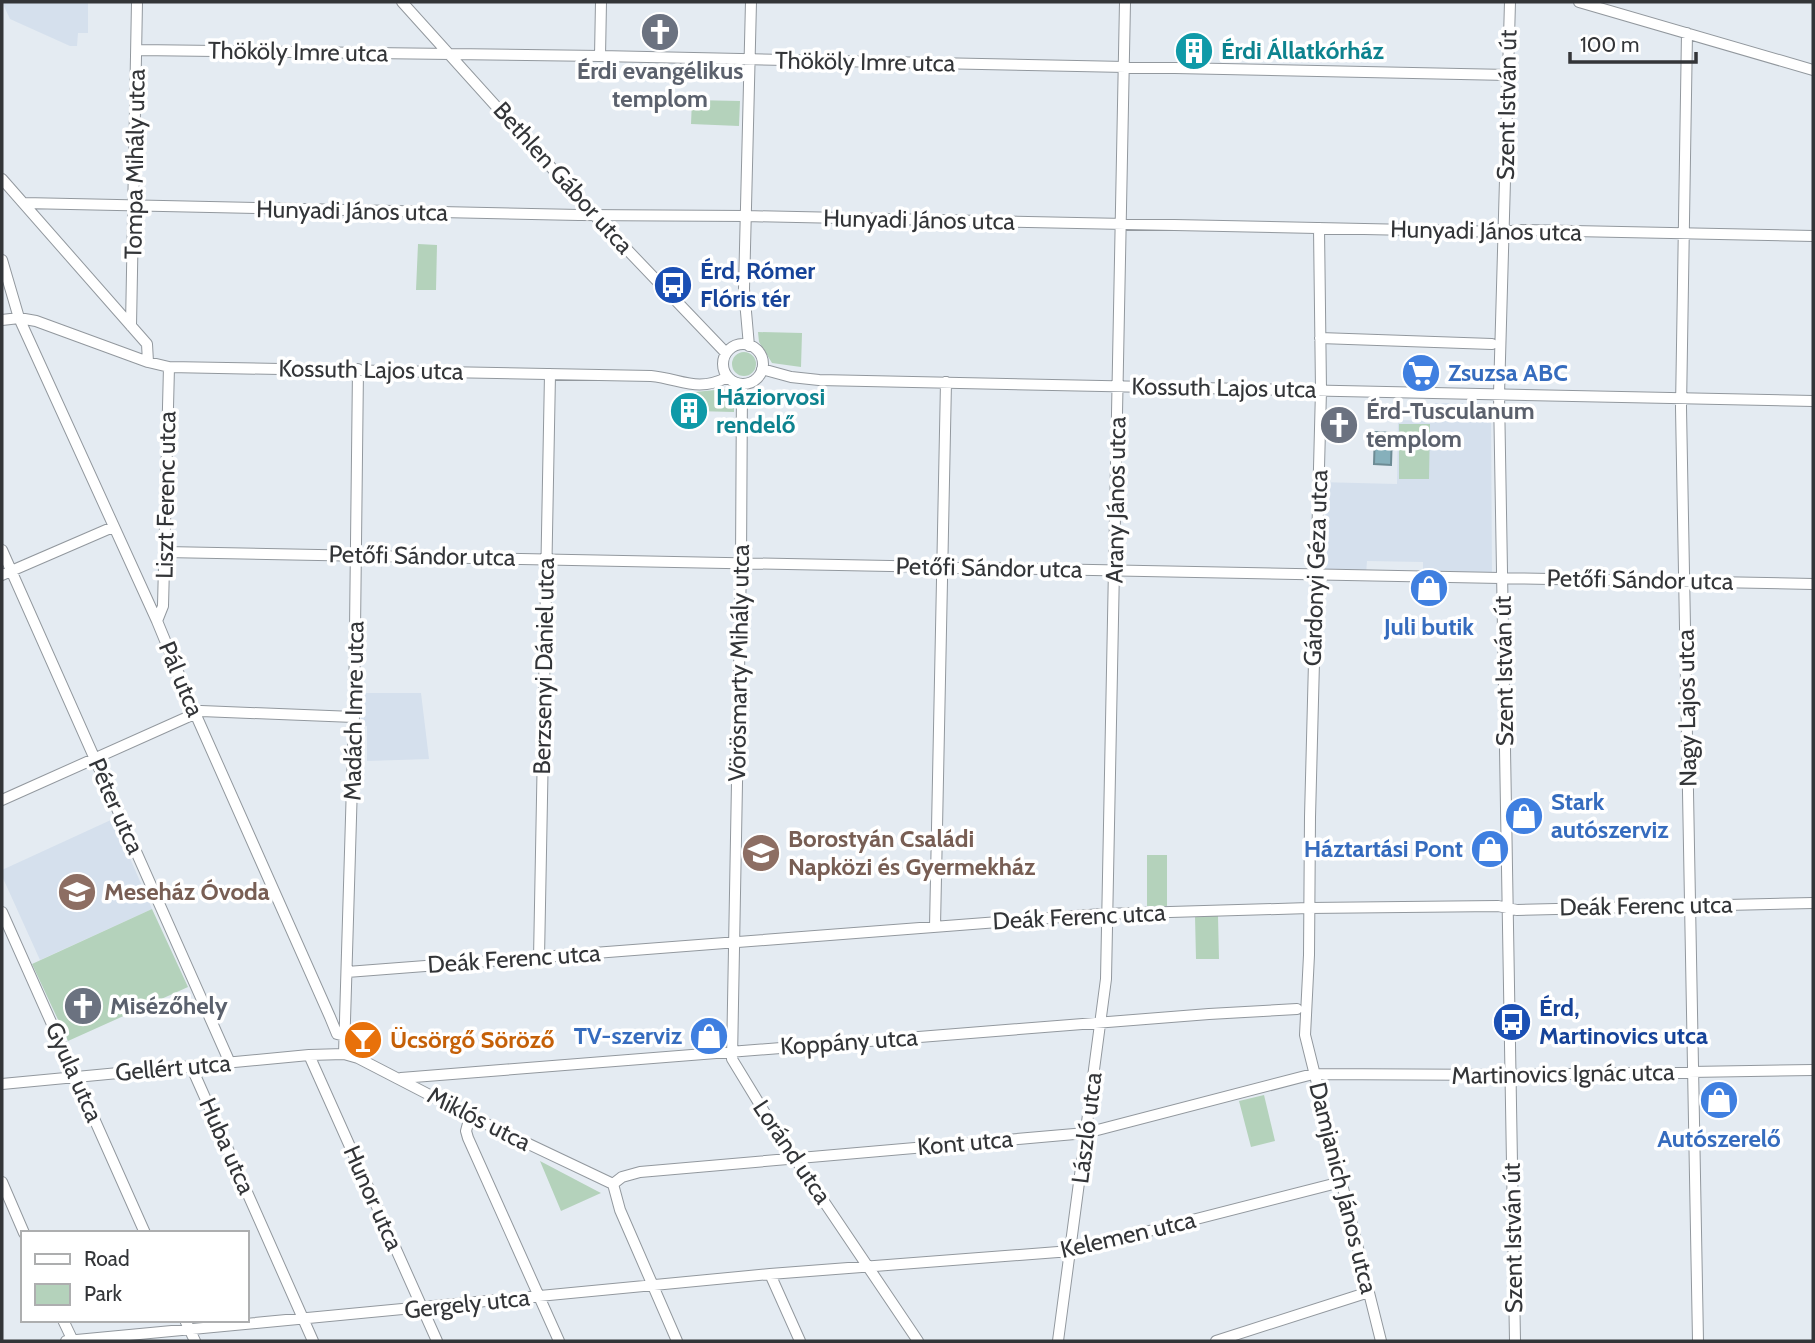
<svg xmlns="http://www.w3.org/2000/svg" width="1815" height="1343" viewBox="0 0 1815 1343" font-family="Cabin,sans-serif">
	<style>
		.built { fill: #d5e0ed }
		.green { fill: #b4d2bb }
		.water { fill: #86b0bb; stroke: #6d8b94; stroke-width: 2 }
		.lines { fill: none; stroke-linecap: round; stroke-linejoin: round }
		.minor-casing { stroke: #92989e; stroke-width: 12 }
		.minor { stroke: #fff; stroke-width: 10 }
		.labels { text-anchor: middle; stroke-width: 7; stroke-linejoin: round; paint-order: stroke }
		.culture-label { font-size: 24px; font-weight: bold; fill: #0d838f; stroke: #fff; text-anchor: start }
		.street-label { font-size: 24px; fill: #333538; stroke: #fff }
		.worship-label { font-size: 24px; font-weight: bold; fill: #5b616d; stroke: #fff; text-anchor: start }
		.transit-label { font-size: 24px; font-weight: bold; fill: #164399; stroke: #fff; text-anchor: start }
		.shop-label { font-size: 24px; font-weight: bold; fill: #366cbe; stroke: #fff; text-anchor: start }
		.education-label { font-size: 24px; font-weight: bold; fill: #785e54; stroke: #fff; text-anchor: start }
		.food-label { font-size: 24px; font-weight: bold; fill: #c56008; stroke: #fff; text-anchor: start }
	</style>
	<rect width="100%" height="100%" fill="#e4ebf2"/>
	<path class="built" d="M2,2H88V33H78L77,46H70L10,19Z
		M1433,403H1481L1491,413L1492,577L1423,576V562L1367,561L1366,574L1315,573L1318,482L1397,484L1398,420L1433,421Z
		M361,693H421L429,759L367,761V726H361Z
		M113,819L152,909L40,960L2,876V870Z"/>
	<path class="green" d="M692,100L740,101L739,126L691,124Z
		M418,244L437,245L436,290H416Z
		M758,332L802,333L801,367L772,363L759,342Z
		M732 364a12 12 0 1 1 24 0a12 12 0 1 1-24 0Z
		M725,389H730L734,393V412L695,411V392Z
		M1399,424H1430L1429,479H1399Z
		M1147,855H1167V906H1147Z
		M152,909L188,987L68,1041L32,964Z
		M1195,916H1218L1219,959H1196Z
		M1264,1095L1275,1141L1251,1147L1239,1101Z
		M540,1161L597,1191L601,1193L561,1211Z"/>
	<path class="water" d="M1375,432L1392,433L1391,465L1374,464Z"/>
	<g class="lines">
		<g class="minor-casing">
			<path id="minor" d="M402,2L595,216L726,353
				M1510,2L1499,394L1515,1341
				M1579,2L1813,70
				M1687,33L1681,408L1698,1341
				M138,50L600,56L1508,75
				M600,56L601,2
				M2,179L147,344L148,362
				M24,203L579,215L746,216L1505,232L1519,230L1813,236
				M1319,228L1321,390L1310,817L1309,955L1305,1035L1381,1341
				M2,260L19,318L157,621L195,713L330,1017L337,1034L345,1036
				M2,320L19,318L36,321L148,362L169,367L651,376C682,379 696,393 728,377
				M131,326L137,2
				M1320,338L1492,344
				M723 364a20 20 0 1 1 40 0a20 20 0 1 1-40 0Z
				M749,346L744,289L751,2
				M762,369L791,377L819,380L1813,401
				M742,384L741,562L732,1059L771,1123L918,1341
				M2,550L230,1063
				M165,552L1813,584
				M2,575L113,527
				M157,621L163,606L169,367
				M2,800L201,711L354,717
				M2,912L145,1233
				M935,927L946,382
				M539,958L550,374
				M347,972L1102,914L1309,908L1498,906L1517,910L1813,903
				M344,1054L354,717L358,369
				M309,1055L437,1341
				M191,1066L313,1341
				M401,1078L1209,1014L1297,1009
				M2,1084L309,1055L344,1054L358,1058L476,1119L613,1184
				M470,1116L466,1131L468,1138L559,1341
				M2,1182L24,1233
				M613,1184L622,1177L640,1172L1086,1133L1313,1074L1510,1075L1813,1070
				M613,1184L620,1210L677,1341
				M770,1274L800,1341
				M63,1320L73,1341
				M185,1320L195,1341
				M66,1341L770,1274L1071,1251L1341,1182
				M1058,1341L1106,979L1125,2
				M1216,1341L1369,1292"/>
		</g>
		<use href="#minor" class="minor"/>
	</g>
	<defs>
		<g id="church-disc" transform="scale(2.0125)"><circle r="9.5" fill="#6b7280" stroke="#fff"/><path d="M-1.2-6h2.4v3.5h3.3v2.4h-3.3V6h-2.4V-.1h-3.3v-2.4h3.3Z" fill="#fff"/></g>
		<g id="building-disc" transform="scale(2.0125)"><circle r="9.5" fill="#0f9aa8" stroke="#fff"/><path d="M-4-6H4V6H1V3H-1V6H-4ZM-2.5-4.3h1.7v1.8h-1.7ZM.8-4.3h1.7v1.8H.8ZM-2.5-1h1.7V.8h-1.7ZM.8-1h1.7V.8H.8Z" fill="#fff"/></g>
		<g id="bus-disc" transform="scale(2.0125)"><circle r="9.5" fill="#1a4fb4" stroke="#fff"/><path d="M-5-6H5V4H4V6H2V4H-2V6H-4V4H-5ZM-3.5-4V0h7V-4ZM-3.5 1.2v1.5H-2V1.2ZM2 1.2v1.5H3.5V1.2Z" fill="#fff"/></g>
		<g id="supermarket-disc" transform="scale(2.0125)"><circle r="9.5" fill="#3f7fe0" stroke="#fff"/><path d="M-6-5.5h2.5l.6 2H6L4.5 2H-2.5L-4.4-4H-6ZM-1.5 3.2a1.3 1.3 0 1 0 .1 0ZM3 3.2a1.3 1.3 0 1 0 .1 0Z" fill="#fff"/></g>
		<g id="shop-disc" transform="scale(2.0125)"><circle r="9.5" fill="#3f7fe0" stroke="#fff"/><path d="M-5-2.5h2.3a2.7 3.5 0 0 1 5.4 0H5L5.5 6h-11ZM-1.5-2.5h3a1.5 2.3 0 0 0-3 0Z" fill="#fff"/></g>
		<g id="school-disc" transform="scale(2.0125)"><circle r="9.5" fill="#8d6e63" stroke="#fff"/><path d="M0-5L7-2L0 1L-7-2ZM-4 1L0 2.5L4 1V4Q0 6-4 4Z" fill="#fff"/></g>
		<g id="bar-disc" transform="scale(2.0125)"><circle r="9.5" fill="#e8710a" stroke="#fff"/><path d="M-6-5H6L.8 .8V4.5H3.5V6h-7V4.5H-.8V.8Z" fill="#fff"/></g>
	</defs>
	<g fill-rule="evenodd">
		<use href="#church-disc" x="660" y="32"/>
		<use href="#building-disc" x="1194" y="51"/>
		<use href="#bus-disc" x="673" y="285"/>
		<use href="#supermarket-disc" x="1421" y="373"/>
		<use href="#building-disc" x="689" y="411"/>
		<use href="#church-disc" x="1339" y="425"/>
		<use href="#shop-disc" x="1429" y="588"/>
		<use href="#shop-disc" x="1524" y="816"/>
		<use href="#shop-disc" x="1490" y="849"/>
		<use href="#school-disc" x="761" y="853"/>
		<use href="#school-disc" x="77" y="892"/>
		<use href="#church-disc" x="83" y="1006"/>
		<use href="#bus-disc" x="1512" y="1022"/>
		<use href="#shop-disc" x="709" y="1036"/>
		<use href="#bar-disc" x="363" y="1040"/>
		<use href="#shop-disc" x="1719" y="1100"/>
	</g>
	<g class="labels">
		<g class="culture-label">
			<text x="1221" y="59">Érdi Állatkórház</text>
			<text x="716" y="405">Háziorvosi<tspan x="716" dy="28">rendelő</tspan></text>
		</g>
		<g class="street-label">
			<text transform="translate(298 52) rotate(1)" y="8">Thököly Imre utca</text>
			<text transform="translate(865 62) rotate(1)" y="8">Thököly Imre utca</text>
			<text transform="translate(1507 105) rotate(-89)" y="8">Szent István út</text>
			<text transform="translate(135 164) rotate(-89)" y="8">Tompa Mihály utca</text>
			<text transform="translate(563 178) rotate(48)" y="8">Bethlen Gábor utca</text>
			<text transform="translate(352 211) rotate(1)" y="8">Hunyadi János utca</text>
			<text transform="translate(919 220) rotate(1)" y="8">Hunyadi János utca</text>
			<text transform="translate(1486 231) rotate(1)" y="8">Hunyadi János utca</text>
			<text transform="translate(371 370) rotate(1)" y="8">Kossuth Lajos utca</text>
			<text transform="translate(1224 388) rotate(1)" y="8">Kossuth Lajos utca</text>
			<text transform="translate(166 495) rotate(-89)" y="8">Liszt Ferenc utca</text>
			<text transform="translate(1116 500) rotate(-89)" y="8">Arany János utca</text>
			<text transform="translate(422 556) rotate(1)" y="8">Petőfi Sándor utca</text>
			<text transform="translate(989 568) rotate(1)" y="8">Petőfi Sándor utca</text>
			<text transform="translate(1316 568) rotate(-88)" y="8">Gárdonyi Géza utca</text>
			<text transform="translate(1640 580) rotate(1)" y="8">Petőfi Sándor utca</text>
			<text transform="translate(739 663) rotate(-89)" y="8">Vörösmarty Mihály utca</text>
			<text transform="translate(544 666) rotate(-89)" y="8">Berzsenyi Dániel utca</text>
			<text transform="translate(1504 671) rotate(-91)" y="8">Szent István út</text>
			<text transform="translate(181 679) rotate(67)" y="8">Pál utca</text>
			<text transform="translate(1687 708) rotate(-91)" y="8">Nagy Lajos utca</text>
			<text transform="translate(354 711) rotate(-89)" y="8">Madách Imre utca</text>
			<text transform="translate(116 806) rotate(66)" y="8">Péter utca</text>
			<text transform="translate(1646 906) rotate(-1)" y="8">Deák Ferenc utca</text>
			<text transform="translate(1079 917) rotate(-3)" y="8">Deák Ferenc utca</text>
			<text transform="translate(514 959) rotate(-4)" y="8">Deák Ferenc utca</text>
			<text transform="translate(849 1042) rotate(-4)" y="8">Koppány utca</text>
			<text transform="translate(173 1068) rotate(-5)" y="8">Gellért utca</text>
			<text transform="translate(74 1072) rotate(66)" y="8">Gyula utca</text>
			<text transform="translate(1563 1074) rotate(-1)" y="8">Martinovics Ignác utca</text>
			<text transform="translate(479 1119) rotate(27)" y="8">Miklós utca</text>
			<text transform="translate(1087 1128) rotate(-83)" y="8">László utca</text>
			<text transform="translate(965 1143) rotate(-5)" y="8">Kont utca</text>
			<text transform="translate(227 1146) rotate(66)" y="8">Huba utca</text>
			<text transform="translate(792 1152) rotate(56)" y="8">Loránd utca</text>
			<text transform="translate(1343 1188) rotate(76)" y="8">Damjanich János utca</text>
			<text transform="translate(373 1198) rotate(66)" y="8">Hunor utca</text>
			<text transform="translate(1128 1235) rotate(-13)" y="8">Kelemen utca</text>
			<text transform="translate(1513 1238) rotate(-91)" y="8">Szent István út</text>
			<text transform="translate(467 1304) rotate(-6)" y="8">Gergely utca</text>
		</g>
		<g class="worship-label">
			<text x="660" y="79" text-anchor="middle">Érdi evangélikus<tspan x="660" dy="28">templom</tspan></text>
			<text x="1366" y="419">Érd-Tusculanum<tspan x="1366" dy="28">templom</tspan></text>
			<text x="110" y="1014">Misézőhely</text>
		</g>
		<g class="transit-label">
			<text x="700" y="279">Érd, Rómer<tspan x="700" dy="28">Flóris tér</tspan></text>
			<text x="1539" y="1016">Érd,<tspan x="1539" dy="28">Martinovics utca</tspan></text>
		</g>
		<g class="shop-label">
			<text x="1448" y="381">Zsuzsa ABC</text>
			<text x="1429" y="635" text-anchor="middle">Juli butik</text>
			<text x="1551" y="810">Stark<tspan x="1551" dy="28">autószerviz</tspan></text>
			<text x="1463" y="857" text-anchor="end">Háztartási Pont</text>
			<text x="682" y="1044" text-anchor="end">TV-szerviz</text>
			<text x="1719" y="1147" text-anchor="middle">Autószerelő</text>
		</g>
		<g class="education-label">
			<text x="788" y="847">Borostyán Családi<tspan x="788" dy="28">Napközi és Gyermekház</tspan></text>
			<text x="104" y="900">Meseház Óvoda</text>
		</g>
		<g class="food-label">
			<text x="390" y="1048">Ücsörgő Söröző</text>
		</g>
	</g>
	<rect width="1815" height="1343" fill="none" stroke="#333538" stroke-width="7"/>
	<rect x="21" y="1231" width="228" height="91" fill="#ffffff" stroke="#adaeaf" stroke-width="2"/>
	<rect x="35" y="1254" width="35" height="10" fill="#ffffff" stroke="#adaeaf" stroke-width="2"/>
	<text x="84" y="1266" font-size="21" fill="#333538">Road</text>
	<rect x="35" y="1284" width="35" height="21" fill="#b4d2bb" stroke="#adaeaf" stroke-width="2"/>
	<text x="84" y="1301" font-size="21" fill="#333538">Park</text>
	<path d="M1570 52v10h126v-10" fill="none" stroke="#333538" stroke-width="3.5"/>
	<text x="1580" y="52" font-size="21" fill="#333538" stroke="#ffffff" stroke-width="5" paint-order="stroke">100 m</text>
</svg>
